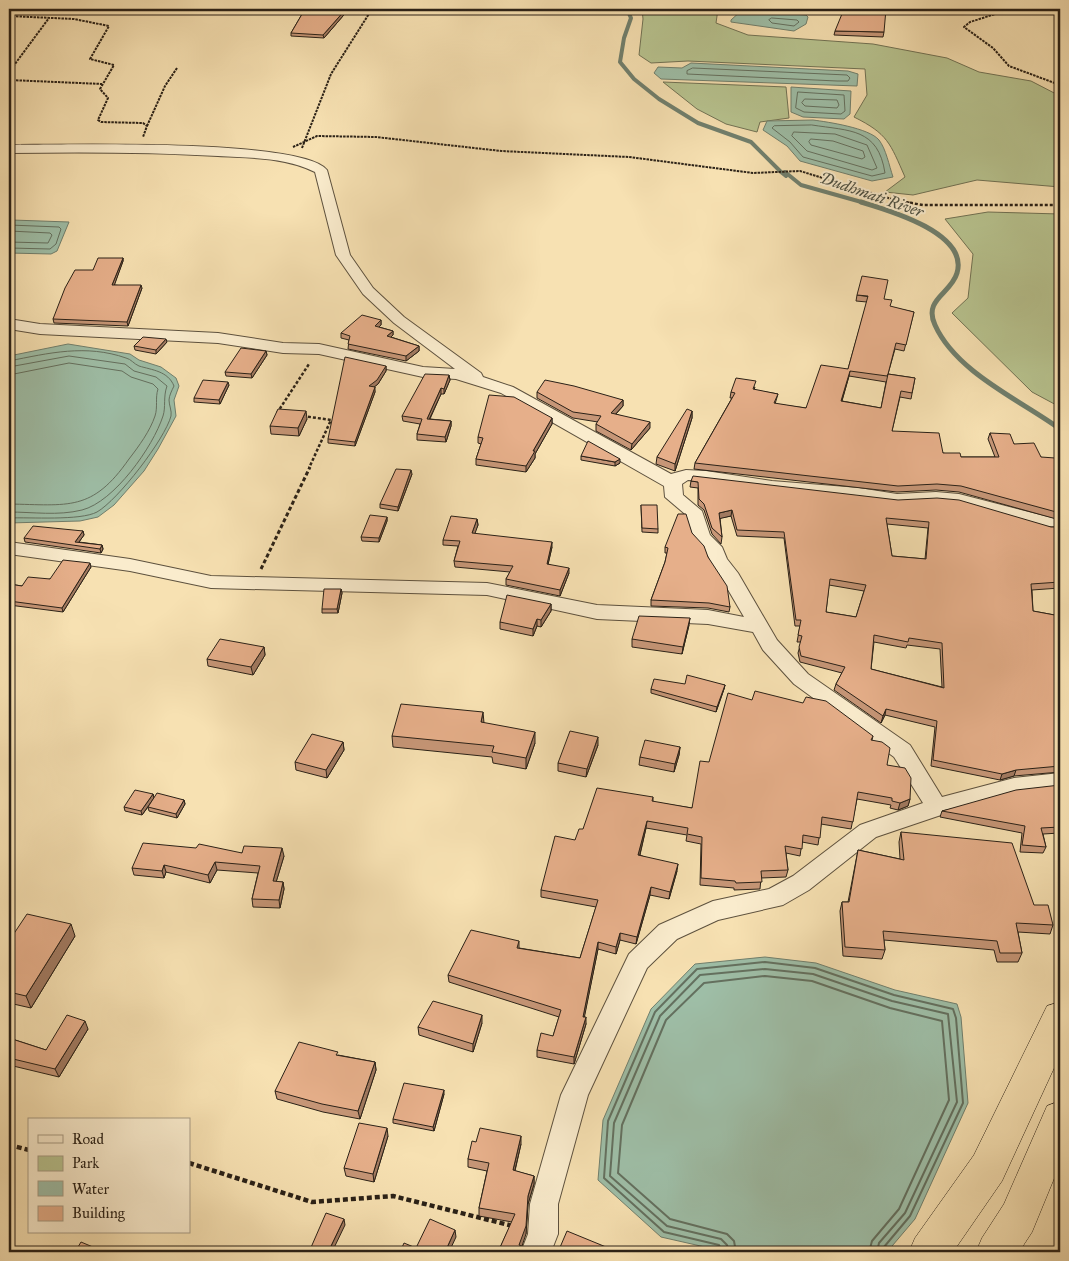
<svg xmlns="http://www.w3.org/2000/svg" width="1069" height="1261" viewBox="0 0 1069 1261" font-family="'IM FELL Great Primer',serif">
	<style>
		.green { fill: #b8c490; stroke: #717254 }
		.water { fill: #9ebea7; stroke: #707f6d }
		.lines { fill: none; stroke-linecap: round; stroke-linejoin: round }
		.shore-far1 { stroke: #64705f; stroke-width: 1 }
		.shore { stroke: #64705f; stroke-width: 2 }
		.stream-far1 { stroke: #707f6d; stroke-width: 4 }
		.stream { stroke: #707f6d; stroke-width: 5 }
		.street-casing { stroke: #5d513e; stroke-width: 2 }
		.highway-casing { stroke: #2a2117; stroke-width: 1 }
		.path-far3 { stroke: #2a2117; stroke-width: 2; stroke-dasharray: 2.5 1; stroke-linecap: butt }
		.path-far2 { stroke: #2a2117; stroke-width: 2.5; stroke-dasharray: 3 2; stroke-linecap: butt }
		.path-far1 { stroke: #2a2117; stroke-width: 3; stroke-dasharray: 4 2.5; stroke-linecap: butt }
		.path { stroke: #2a2117; stroke-width: 4.5; stroke-dasharray: 5 3; stroke-linecap: butt }
		.street { fill: #faeccd; fill-rule: evenodd }
		.highway { fill: #f7e1b2; fill-rule: evenodd }
		.wall { fill: #c69677; stroke: #2a2117; fill-rule: evenodd }
		.shaded-wall { fill: #a17a61; stroke: #2a2117 }
		.building { fill: #e6af8a; stroke: #2a2117; fill-rule: evenodd }
		.labels { text-anchor: middle; stroke-width: 4; stroke-linejoin: round; paint-order: stroke }
		.far-water-label { font-size: 16px; font-style: italic; fill: #4d5042; stroke: #faeccd }
	</style>
	<rect width="100%" height="100%" fill="#f7e1b2"/>
	<filter id="stains"><feTurbulence type="fractalNoise" baseFrequency=".004" numOctaves="4"/><feColorMatrix values="0 0 0 0 .2 0 0 0 0 .09 0 0 0 0 .02 0 0 0 .5 -.17"/></filter>
	<radialGradient id="worn" r=".72"><stop offset=".6" stop-color="#630" stop-opacity="0"/><stop offset="1" stop-color="#630" stop-opacity=".3"/></radialGradient>
	<path class="green" d="M642,9H718L716,23L748,35L873,44L947,58L979,72L1031,81L1060,96V187L977,180L913,195L885,192L905,177C890,143 888,134 854,117L867,95L865,69L688,61L651,63L639,55L643,19Z
		M663,82L786,87L789,118L760,122L757,132L726,124L697,109Z
		M988,212L1060,214V407L1032,392L952,313L968,298L973,254L945,219Z"/>
	<path class="water" d="M742,10L806,15L808,17L806,24L794,31L731,22V20Z
		M691,63L848,71L858,74L857,86L661,79L654,73L658,67L682,68Z
		M791,87L851,91L850,114L844,119L803,117L791,112Z
		M813,120C828,122 869,128 879,140C886,149 889,165 893,177L872,181L800,161L787,146L763,130L767,121Z
		M9,220H12L69,222L57,251L51,254L9,253Z
		M68,344L130,354L139,360L161,367L176,378L179,386L174,400L176,416L158,449L144,471L114,505L98,517L80,521L9,523V356Z
		M765,957L816,963L895,990L957,1004L961,1017L968,1103L915,1219L887,1252H727L661,1237L598,1180L603,1120L651,1009L695,964Z"/>
	<g class="lines">
		<path class="shore-far1" d="M772,18L797,20L799,22L794,26L772,23L769,20Z
			M693,68L847,75L850,78L848,81H837L687,74V71Z
			M798,92L844,95L845,111L841,114L804,112L796,108Z
			M805,99L837,100L839,105L837,108L805,106L802,103Z
			M812,125C850,131 878,128 885,173L872,176L803,157L790,142L772,128L774,126Z
			M794,132L835,134L867,145L877,168L872,170L807,151L792,136Z
			M811,139L833,141L863,151L865,157L862,159L811,145L809,142Z
			M9,225L59,227L61,229L56,244L50,249L9,248
			M9,231L50,233L52,235L48,243L9,242
			M9,361C49,353 86,344 126,358C131,359 134,364 139,366C152,370 168,371 174,386C172,390 169,396 169,400C169,405 172,411 171,416C165,439 118,500 97,512C80,521 30,517 9,518
			M9,367L69,356L125,364L134,371L156,377L167,386C163,397 166,407 163,416C153,447 114,502 82,510C58,516 33,512 9,512
			M9,375L69,363L122,371L131,377L153,384L158,389C155,398 158,407 155,416C150,431 139,446 129,459C92,512 69,505 9,504"/>
		<path class="shore" d="M722,1252L719,1245L664,1232L604,1178L608,1121L655,1012L697,969L765,962L815,968L894,995L953,1009L956,1018L963,1103L910,1216L884,1247L883,1252
			M729,1252L727,1245L721,1239L667,1226L610,1176L614,1123L660,1016L700,975L765,969L813,974L892,1001L948,1014L957,1102L905,1213L879,1243L877,1252
			M736,1252L734,1241L727,1234L670,1219L618,1173L622,1125L666,1020L704,983L765,976L812,981L890,1008L942,1021L949,1100L899,1209L872,1241L869,1252"/>
		<path class="stream-far1" d="M627,9L631,18L624,38L620,62L634,79L659,99L698,123L751,142L781,172L786,176L785,172L801,185L865,203"/>
		<path class="stream" d="M861,202C888,210 969,233 957,273C951,294 923,299 935,325C956,372 1020,400 1060,429"/>
		<g class="street-casing">
			<path id="street" d="M9,145C58,145 302,138 327,170L350,255L373,288L404,317L481,373L483,377L513,387L671,474L686,470L706,471L772,481L859,488L897,494L936,492L959,494L1060,520V532L1049,531L958,504L936,502L897,504L859,498L772,491L706,481L688,480L682,484L683,495L702,511L710,535L722,547L727,559L738,573L777,640L808,674L910,745L942,797L1014,778L1060,773V789L1014,794L941,815L876,837L809,890L783,905L718,920L677,939L647,968L588,1095L558,1204V1234L551,1252H521L528,1234L530,1204L561,1095L629,954L659,925L713,901L769,889L793,876L860,825L923,803L894,757L794,684L763,650L753,632L708,624L597,619L487,595L211,588L130,571L9,554V542L130,559L211,576L487,583L597,605L708,610L744,617L720,576L709,561L705,550L693,538L685,514L665,497L664,486L501,393L456,379L423,377L319,354L283,353L218,343L40,334L9,329V319L40,324L218,333L283,343L319,344L423,367L455,369L394,323L363,294L336,255L315,172C285,157 251,158 218,156C149,152 79,152 9,153Z"/>
		</g>
		<g class="highway-casing">
			<path id="highway" d="M1060,1002V1055L1002,1181L953,1252H909L915,1238L974,1155L1047,1006Z
				M1060,1101V1164L1032,1232L1019,1252H976L982,1238L1004,1204L1047,1106Z"/>
		</g>
		<path class="path-far3" d="M1011,9L970,22L964,27L993,48L1009,66L1060,85
			M882,10L925,9
			M9,16L74,19L109,26L90,59L114,65L100,89L108,98L98,120L101,122L143,123L147,126L143,137
			M9,72L49,18
			M9,80L102,84
			M147,126L165,86L177,68
			M293,147L317,136L376,137L501,151L629,157L753,173L800,171L898,201L913,203
			M302,148L331,74L372,9"/>
		<path class="path-far2" d="M905,202L923,205H1060
			M277,413L309,364
			M303,416L331,420L309,468"/>
		<path class="path-far1" d="M261,569L310,467"/>
		<path class="path" d="M9,1145L29,1150
			M189,1163L312,1202L393,1196L513,1226"/>
		<use href="#street" class="street"/>
		<use href="#highway" class="highway"/>
	</g>
	<path class="wall" d="M305,9H349L324,38L291,36V33Z
		M835,31L884,32L883,37L834,35Z
		M123,258V261L114,285L142,288L128,326L54,323L53,319L93,270Z
		M857,295L884,299L890,307L914,312L904,351L895,349L888,374L915,378L911,399L900,397L892,431L943,453L961,457H995L988,439L990,433L1014,444L1041,457L1060,470V520L959,492L936,490L897,492L694,469L695,463L732,398H730L731,392L755,387L754,390L778,394L775,404L806,408L848,369L867,302L856,301ZM849,376L886,382L881,408L842,401Z
		M381,320V325L379,327L393,331V335L391,337L419,346V351L406,361L348,349L349,340L341,338V333Z
		M167,342L156,354L135,350L134,346Z
		M266,351L267,355L252,378L226,376L225,372Z
		M386,366V371L378,384L374,387L375,392L355,446L328,443V439Z
		M449,375L450,380L444,394H441L430,419L451,421V426L446,442L417,440V434L420,424L403,421L402,416Z
		M229,385L220,404L194,402V398Z
		M537,392L623,400V406L616,414L650,428L631,450L596,431V424L598,422L573,418L537,398Z
		M692,411V418L675,471L656,464L657,457Z
		M552,418V424L535,454V458L526,472L476,465V459L481,444L478,443V437Z
		M307,419L299,436L271,434L270,426Z
		M581,456L620,463L615,466L581,460Z
		M412,474L398,511L380,508V504Z
		M691,481L1051,527H1060V588L1032,590L1033,611L1060,616V772L1014,776L1000,780L931,766L935,727L885,715L881,723L834,690L836,684L842,673L800,662L798,653L801,642H797L800,626H795L784,538L737,536L731,516L720,518L722,537L721,544L712,534L704,510L698,505V488L690,487ZM887,524L928,528L925,559L892,556ZM829,585L864,591L856,617L826,612ZM874,642L906,648L907,645L940,649L942,687L871,669Z
		M641,505L658,529V533L642,532Z
		M387,517V521L379,542L362,541L361,537Z
		M477,519L478,525L474,534L552,547L548,564L569,573L560,596L506,585V579L510,572L455,567L454,561L458,546L443,545V540Z
		M83,531L84,535L79,542L102,545L103,549L101,553L25,542L24,538Z
		M692,533L708,557L730,607L729,612L708,608L651,606V600L665,562L667,553H665V547Z
		M91,567L63,612L9,605V584L22,586L50,579Z
		M341,589L342,593L338,613H322V609Z
		M551,604V611L541,627L537,626L533,636L500,629V622Z
		M689,625L682,654L632,647V639Z
		M264,647L265,655L253,675L208,666L207,659Z
		M725,685L724,689L716,712L651,693V689Z
		M483,723L535,743L526,769L493,763L492,757L393,747L392,736Z
		M873,736L872,740L887,765L910,799L908,806L898,810L890,808L891,805L857,799L851,829L821,824L818,845L802,842L800,856L786,853L788,870L786,877L761,878L760,889L734,890V888L700,885L701,844L686,841L687,835L646,828L640,855L677,871L669,899L650,895L636,944L620,940L616,954L598,949L584,1017L586,1024L574,1064L537,1057V1050L553,1036L559,1017L449,982L448,975L519,941V948L580,958L596,907L541,897V890L583,829L653,797V802L692,808L709,762Z
		M343,742L344,750L327,778L296,770L295,762Z
		M598,745L586,777L558,771V763Z
		M680,747L679,755L674,772L639,765L640,757Z
		M1060,785V833L1043,834L1046,847L1043,853L1020,852L1022,833L940,817L942,811Z
		M153,794L154,798L184,800L185,804L177,818L149,811L148,807L142,815L125,811L124,807Z
		M901,832L1034,905L1053,925L1050,934L1018,932L1022,953L1018,962H997L994,950L884,940L885,950L882,959L843,956L840,911L842,902H848L858,850L900,859L899,842Z
		M242,853L284,856L276,882H283L284,889L280,908L253,907L252,899L258,873L217,870L210,883L166,872L164,878L134,875L132,868Z
		M75,936L31,1008L9,1003V941Z
		M482,1023L473,1052L419,1035L418,1027Z
		M88,1029L59,1077L9,1065V1038L46,1050Z
		M338,1055L375,1062L376,1070L360,1119L323,1112L277,1099L275,1091Z
		M444,1094L434,1131L393,1123V1119Z
		M388,1136L374,1182L346,1176L344,1168Z
		M476,1142L521,1144L515,1171L534,1176V1184L528,1204L526,1234L498,1252L512,1222L479,1216V1208L487,1171L468,1167V1159Z"/>
	<path class="shaded-wall" d="M346,9H349L324,38L323,35Z
		M123,258V261L113,289L112,285Z
		M141,285L142,288L128,326L127,322Z
		M381,320V325L375,331V326Z
		M393,331V335L387,341V336Z
		M166,339L167,342L156,354V350Z
		M419,346V351L406,361V356Z
		M266,351L267,355L252,378L251,374Z
		M386,366V371L378,384L369,391V386Z
		M850,371L849,376L840,407L841,401Z
		M449,375L450,380L444,394V389Z
		M228,382L229,385L220,404L219,400Z
		M375,387V392L355,446V442Z
		M441,388V394L427,424V419Z
		M623,400V406L611,419V413Z
		M306,411L307,419L299,436L298,428Z
		M692,411V418L675,471V464Z
		M552,418V424L535,454V458L526,472V466L533,451Z
		M451,421V426L446,442L445,437Z
		M650,422V428L631,450L632,444Z
		M620,459V463L615,466V462Z
		M411,470L412,474L398,511V507Z
		M732,510L731,516L718,519L719,513Z
		M387,517V521L379,542V538Z
		M477,519L478,525L473,539L472,533Z
		M83,531L84,535L76,546L75,542Z
		M552,542V547L547,569V564Z
		M102,545L103,549L101,553L100,549Z
		M90,563L91,567L63,612L62,608Z
		M569,568V573L560,596V590Z
		M341,589L342,593L338,613L337,609Z
		M551,604V611L541,627V620Z
		M690,618L689,625L682,654L683,647Z
		M537,619V626L533,636V629Z
		M264,647L265,655L253,675L251,667Z
		M725,685L724,689L716,712L717,707Z
		M886,709L885,715L881,723L883,716Z
		M483,712L484,723L481,722Z
		M535,732V743L526,769V758Z
		M598,737V745L586,777L587,769Z
		M343,742L344,750L327,778L326,770Z
		M680,747L679,755L674,772L675,764Z
		M1016,770L1014,776L1000,780L1002,774Z
		M153,794L154,798L142,815L141,811Z
		M910,799L908,806L898,810L900,803Z
		M184,800L185,804L177,818L176,814Z
		M647,821L646,828L638,862V855Z
		M282,848L284,856L274,889L273,881Z
		M215,862L217,870L210,883L208,875Z
		M678,864L677,871L669,899L670,892Z
		M164,865L166,872L164,878L162,871Z
		M283,882L284,889L280,908L279,900Z
		M651,887L650,895L636,944L637,937Z
		M71,924L75,936L31,1008L26,996Z
		M620,933V940L616,954V947Z
		M598,942V949L583,1024V1017Z
		M482,1015V1023L473,1052V1044Z
		M586,1017V1024L574,1064V1057Z
		M85,1021L88,1029L59,1077L55,1069Z
		M375,1062L376,1070L360,1119L358,1111Z
		M444,1090V1094L434,1131L433,1127Z
		M387,1128L388,1136L374,1182L373,1174Z
		M521,1136V1144L513,1178V1170Z
		M11,1149L14,1157L9,1167V1153Z
		M534,1176V1184L528,1204L526,1234L520,1252L519,1245L528,1196Z
		M344,1219L345,1225L332,1252L331,1246Z
		M455,1230L456,1237L449,1252H445Z"/>
	<path class="building" d="M305,9H346L323,35L291,33Z
		M844,9H886L884,32L835,31Z
		M98,258H123L112,285H141L127,322L53,319L65,288L75,270H93Z
		M862,276L888,280L884,299L892,300L890,306L914,312L906,345L896,343L888,374L915,378L912,393L901,391L892,431L939,433L943,453H960L961,457H999L990,433L1010,434L1014,444L1034,443L1041,457L1055,458L1060,470V513L961,486L937,484L898,486L695,463L735,393L731,392L736,378L756,381L753,389L778,394L774,403L806,408L821,365L848,369L868,296L857,295ZM850,371L887,376L888,374L881,408L841,401Z
		M362,315L381,320L375,326L393,331L387,336L419,346L406,356L348,344L350,336L341,333Z
		M143,337L166,339L156,350L134,346Z
		M241,348L266,351L251,374L225,372Z
		M345,357L386,366L377,380L369,386L375,387L355,442L328,439Z
		M425,374L449,375L444,389L441,388L427,419L451,421L445,437L417,434L422,419L402,416Z
		M203,380L228,382L219,400L194,398Z
		M545,380L574,386L623,400L611,413L650,422L632,444L596,424L601,416L573,412L537,392Z
		M489,395L514,397L552,418L533,451H535L526,466L476,459L483,438L478,437Z
		M278,409L306,411L298,428L270,426Z
		M687,409L692,411L675,464L657,457Z
		M588,441L620,459L615,462L581,456Z
		M396,469L411,470L398,507L380,504Z
		M693,476L898,500L937,498L959,500L1051,527H1060V582L1031,584L1033,611L1060,616V766L1016,770L1002,774L933,760L937,721L886,709L883,716L836,684L845,667L801,656L799,647L802,636L798,635L801,620H796L784,532L737,530L732,510L719,513L722,537L712,528L704,504L699,499L698,482L691,481ZM886,518L929,522L926,559L892,556ZM830,579L866,585L856,617L826,612ZM874,635L908,642L909,638L942,643L944,688L871,669Z
		M641,505H657L658,529L642,528Z
		M678,514H686L692,533L704,546L708,557L727,586L730,607L709,603L651,600L665,562L668,548L665,547Z
		M370,515L387,517L379,538L361,537Z
		M451,516L477,519L472,533L552,542L547,564L569,568L560,590L506,579L513,566L454,561L460,541L443,540Z
		M33,526L83,531L75,542L102,545L100,549L24,538Z
		M63,560L90,563L62,608L9,601V584L22,586L28,577L50,579Z
		M324,589H341L337,609H322Z
		M507,595L551,604L541,620L537,619L533,629L500,622Z
		M639,616L690,618L683,647L632,639Z
		M220,639L264,647L251,667L207,659Z
		M687,675L725,685L717,707L651,689L654,679L685,684Z
		M755,691L803,703L806,697L826,701L873,736L871,740L882,742L890,748L887,765L905,768L911,778L910,799L900,803L892,801V798L858,792L853,822L822,817L820,838L803,835L802,849L785,846L788,870L761,871L762,882L736,883L735,881L701,878L702,837L687,834L688,828L647,821L638,855L678,864L670,892L651,887L637,937L620,933L616,947L598,942L583,1017H586L574,1057L537,1050L541,1033L553,1036L561,1010L448,975L471,930L519,941L517,948L580,958L598,900L541,890L555,836L575,840L579,829H583L597,788L653,797L652,801L692,808L700,761L709,762L728,693L752,700Z
		M401,704L483,712L481,722L535,732L526,758L492,752L494,746L392,736Z
		M570,731L598,737L587,769L558,763Z
		M312,734L343,742L326,770L295,762Z
		M645,740L680,747L675,764L640,757Z
		M1060,785V827L1041,828L1046,847L1022,845L1025,826L942,811L1016,790Z
		M135,790L153,794L141,811L124,807Z
		M157,793L184,800L176,814L148,807Z
		M901,832L1012,843L1034,905H1048L1053,925L1016,923L1022,953H1000L997,941L883,931L885,950L845,947L842,902H849L858,850L904,860Z
		M143,843L196,848L199,844L242,853L244,846L282,848L273,881L283,882L279,900L252,899L260,866L215,862L208,875L164,865L162,871L132,868Z
		M27,914L71,924L26,996L9,992V961L11,957H9V941Z
		M433,1001L482,1015L473,1044L418,1027Z
		M67,1015L85,1021L55,1069L9,1058V1038L46,1050Z
		M299,1042L338,1052L336,1055L375,1062L358,1111L322,1104L275,1091Z
		M404,1083L444,1090L433,1127L393,1119Z
		M359,1123L387,1128L373,1174L344,1168Z
		M480,1128L521,1136L513,1170L534,1176L528,1196L526,1226L519,1245L537,1252H498L515,1214L479,1208L489,1163L468,1159L472,1141L476,1142Z
		M326,1213L344,1219L331,1246L350,1252H309Z
		M430,1219L455,1230L445,1252H400L404,1243L416,1248Z
		M567,1231L606,1247L604,1252H605H558Z
		M81,1242L100,1250L99,1252H75Z"/>
	<g class="labels">
		<g class="far-water-label">
			<text transform="translate(872 194) rotate(19)" y="6">Dudhmati River</text>
		</g>
	</g>
	<rect width="1069" height="1261" fill="none" stroke="#f7e1b2" stroke-width="30"/>
	<rect x="10" y="10" width="1049" height="1241" fill="none" stroke="#2a2117" stroke-width="2.5"/>
	<rect x="15" y="15" width="1039" height="1231" fill="none" stroke="#2a2117"/>
	<rect x="28" y="1118" width="162" height="115" fill="#faeccd" stroke="#a79b84"/>
	<rect x="38" y="1135" width="25" height="8" fill="#faeccd" stroke="#a79b84"/>
	<text x="72" y="1144" font-size="15" fill="#2a2117">Road</text>
	<rect x="38" y="1156" width="25" height="15" fill="#b8c490" stroke="#a79b84"/>
	<text x="72" y="1168" font-size="15" fill="#2a2117">Park</text>
	<rect x="38" y="1181" width="25" height="15" fill="#9ebea7" stroke="#a79b84"/>
	<text x="72" y="1194" font-size="15" fill="#2a2117">Water</text>
	<rect x="38" y="1206" width="25" height="15" fill="#e6af8a" stroke="#a79b84"/>
	<text x="72" y="1218" font-size="15" fill="#2a2117">Building</text>
	<rect width="100%" height="100%" filter="url(#stains)"/>
	<rect width="100%" height="100%" fill="url(#worn)"/>
</svg>
